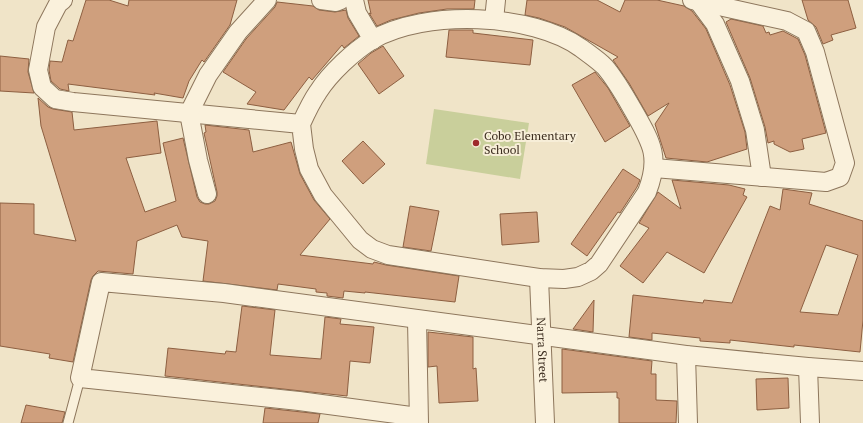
<svg xmlns="http://www.w3.org/2000/svg" width="863" height="423" viewBox="0 0 863 423" font-family="'PT Serif',serif">
	<style>
		.green { fill: #c9cf9b }
		.building { fill: #cf9f7d; stroke: #8d5f41; fill-rule: evenodd }
		.lines { fill: none; stroke-linecap: round; stroke-linejoin: round }
		.service-casing { stroke: #8d765c; stroke-width: 11 }
		.minor-casing { stroke: #8d765c; stroke-width: 20 }
		.service { stroke: #faf1dc; stroke-width: 9 }
		.minor { stroke: #faf1dc; stroke-width: 18 }
		.poi-dot { fill: #9e2a2b; stroke: #f7eed8; stroke-width: 1.5 }
		.labels { text-anchor: middle; stroke-width: 4; stroke-linejoin: round; paint-order: stroke }
		.poi-label { font-size: 12px; fill: #3d2e20; stroke: #f7eed8; text-anchor: start }
		.street-label { font-size: 12px; fill: #3d2e20; stroke: #f7eed8 }
	</style>
	<rect width="100%" height="100%" fill="#f0e4c8"/>
	<path class="green" d="M434,109L529,123L520,179L426,164Z"/>
	<path class="building" d="M86,0H109L128,6L129,0H237L230,25L204,62L202,60L189,81L183,98L154,93L155,95L68,84L69,91L60,89L51,81L49,70L50,61L62,62L68,40L73,41Z
		M368,0H475L474,9H447L419,13L391,20L377,26L369,13L371,14Z
		M527,0H597L620,12L625,0H657L684,6L692,11L706,29L730,85L745,132L747,149L707,162L666,158L655,124L669,103L648,116L629,83L613,60L618,57L565,27L539,18L525,15Z
		M802,0H848L856,28L831,35L833,40L823,44L816,27L808,20Z
		M277,2L313,6L319,10L335,12L346,10L348,18L359,36L344,48L342,45L312,80L309,77L284,110L247,104L256,92L223,72L246,39L275,7Z
		M731,19L763,26L766,33L769,32L770,35L783,31L798,39L805,55L826,133L802,139L804,149L790,152L774,144V141L768,143L765,127L750,78L726,22Z
		M449,30H473V33L533,40L530,65L446,57Z
		M383,46L404,76L379,94L358,64L371,53Z
		M0,56L29,59L28,72L34,93L0,91Z
		M595,72L608,88L630,126L605,142L572,85Z
		M38,98L48,107L53,109L72,112L74,130L157,121L161,153L126,158L145,212L176,201L163,143L183,138L197,197L200,202L205,204H209L215,201L217,196V192L204,133L206,132L205,125L249,130L253,152L291,142L300,174L314,200L330,219L300,255L373,264L374,262L386,265L459,276L455,302L365,292V293L344,291L343,298L327,296V293L316,292V289L278,284L277,290L203,281L208,241L182,237L177,225L137,241L133,274L98,271L93,276L91,280L73,362L49,358L50,354L0,346V203L34,204V234L76,241L41,126Z
		M363,141L385,164L363,184L342,161Z
		M623,169L640,180L637,187L620,213L618,212L587,256L571,244Z
		M672,180L729,185L745,189L743,195L747,197L704,273L667,252L643,283L620,266L649,228L639,223L658,192L681,209Z
		M783,189L812,193L809,204L863,221V320L860,352L794,345V347L730,340V343L700,341V338L652,333V340L629,337L633,295L703,303L704,300L732,303L770,206L780,210ZM826,245L858,255L838,315L800,312Z
		M410,206L439,211L431,251L403,247Z
		M537,212L539,242L502,245L500,214Z
		M594,300L593,332L573,329Z
		M242,306L275,310L270,355L321,359L325,317L341,319L340,324L374,327L370,363L350,361L347,396L165,376L168,348L225,354L226,351L236,352Z
		M428,332L473,337V369L476,368L478,401L439,403L437,366L428,367Z
		M562,349L652,361L651,374H656V400L677,401L676,423H619V398H617V392L562,393Z
		M788,378L789,408L757,410L756,379Z
		M26,405L65,412L62,423H21Z
		M265,408L320,414L318,423H263Z"/>
	<g class="lines">
		<g class="service-casing">
			<path id="service" d="M68,423L80,378"/>
		</g>
		<g class="minor-casing">
			<g id="minor">
				<path d="M63,0L58,4L46,27L38,70L42,87L55,99L73,102L301,124C306,113 311,102 318,92C330,73 354,51 372,40C425,9 532,13 581,48C589,54 598,60 605,67C616,80 625,96 633,110C651,142 661,156 647,192L599,264L591,271L578,277L564,279L539,278L388,255L372,249L360,240L323,195L309,169L304,149L301,124"/>
				<path d="M321,0L336,2L341,0"/>
				<path d="M354,0L357,13L373,40"/>
				<path d="M698,1L715,24L740,81L755,130L762,177"/>
				<path d="M494,20L496,0"/>
				<path d="M654,168L826,182L840,177L845,163L815,52L806,31L787,21L692,0"/>
				<path d="M207,194L198,160L189,113L208,75L238,32L267,0"/>
				<path id="s1" d="M539,278L545,423"/>
				<path d="M417,320L419,423"/>
				<path d="M686,355L688,423"/>
				<path d="M808,367L810,423"/>
				<path d="M418,417L299,401L80,378L101,282L224,293L686,355L808,367L863,371"/>
			</g>
		</g>
		<use href="#service" class="service"/>
		<use href="#minor" class="minor"/>
	</g>
	<circle class="poi-dot" cx="476" cy="143" r="4"/>
	<g class="labels">
		<g class="poi-label">
			<text x="484" y="140">Cobo Elementary<tspan x="484" dy="14">School</tspan></text>
		</g>
		<g class="street-label">
			<text dy="4" stroke="none"><textPath href="#s1" startOffset="72">Narra Street</textPath></text>
		</g>
	</g>
</svg>
